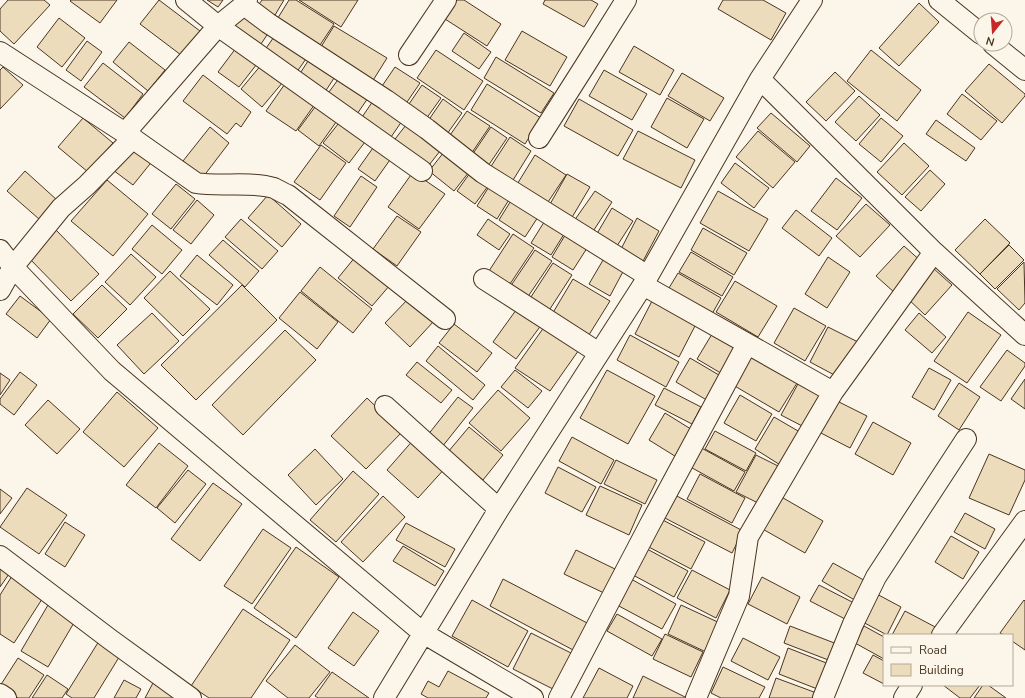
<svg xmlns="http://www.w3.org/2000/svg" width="1025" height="698" viewBox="0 0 1025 698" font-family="'Nunito Sans',sans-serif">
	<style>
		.building { fill: #ecdcbc; stroke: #4a3520 }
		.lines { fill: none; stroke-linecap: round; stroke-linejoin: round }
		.street-casing { stroke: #4a3520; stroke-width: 22 }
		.street { stroke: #fbf6e9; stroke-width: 20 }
	</style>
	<rect width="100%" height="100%" fill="#fbf6e9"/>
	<path class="building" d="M8,0H44L50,5L14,44L0,31V9Z
		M71,0H117L100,23L70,1Z
		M159,0L200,31L181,55L140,24Z
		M207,0H223L218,7Z
		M262,0H284L272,20L255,10Z
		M289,0H296L334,24L318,48L276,21Z
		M299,0H358L341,27Z
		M457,0H464L501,24L487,46L445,19Z
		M545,0H591L598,4L584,27L543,4Z
		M723,0H763L786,13L771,40L718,9Z
		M919,3L939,22L899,66L879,48Z
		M242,13L269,32L257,50L230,31Z
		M59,18L85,38L62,67L37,47Z
		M334,26L387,58L372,82L319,50Z
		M522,31L567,57L550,86L505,60Z
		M464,33L491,52L479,69L452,51Z
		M276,34L308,56L294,76L262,54Z
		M87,41L102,52L81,81L66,70Z
		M129,42L165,70L148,91L113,62Z
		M239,44L260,60L239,87L218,72Z
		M634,46L674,70L660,95L619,72Z
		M436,50L483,81L464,110L417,78Z
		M871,50L921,90L897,121L847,81Z
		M496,57L554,93L541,113L484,78Z
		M310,58L336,75L323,95L297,78Z
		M103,63L143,94L125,118L84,87Z
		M262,64L283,82L262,107L241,89Z
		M989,64L1025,94V96L1002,123L965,91Z
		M3,67L23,85L0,109V70Z
		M395,67L420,83L405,105L380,89Z
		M604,70L647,94L632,120L589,96Z
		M835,72L855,91L826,121L806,102Z
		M682,73L724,98L710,121L668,96Z
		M203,75L251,112L241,127L236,123L227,134L183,101Z
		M340,77L368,98L355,117L326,96Z
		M287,81L317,101L296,131L266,111Z
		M487,84L541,118L525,144L471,110Z
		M422,85L441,98L426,119L407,107Z
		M962,94L997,121L981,140L947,114Z
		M859,96L880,115L856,141L835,122Z
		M667,98L704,119L687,148L651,127Z
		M443,99L462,113L447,134L428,121Z
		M579,99L633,130L618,156L564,126Z
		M373,101L402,121L389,140L360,120Z
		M318,103L339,118L319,146L298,130Z
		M467,111L490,126L471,154L448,138Z
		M771,113L810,146L797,162L757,128Z
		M83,118L113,143L88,172L58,147Z
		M881,118L903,136L881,162L859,144Z
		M342,119L368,138L349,163L323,143Z
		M936,120L975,148L966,161L926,134Z
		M406,125L440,151L426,169L392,143Z
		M210,127L229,143L203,177L183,161Z
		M491,127L507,138L488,166L472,155Z
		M638,131L695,160L681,188L623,159Z
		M758,131L795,162L773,188L736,157Z
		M510,137L531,151L510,185L488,171Z
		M904,143L929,166L902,195L877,172Z
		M134,144L154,159L133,185L113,170Z
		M321,145L346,163L320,200L294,182Z
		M375,145L392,157L375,181L358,169Z
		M444,152L469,172L454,191L429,171Z
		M535,155L566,175L546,205L516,186Z
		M735,163L769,188L754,208L721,183Z
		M930,170L945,184L921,211L905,197Z
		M25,171L57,200L39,219L7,191Z
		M413,172L445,194L419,229L388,207Z
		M470,173L488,186L475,204L457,191Z
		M567,174L590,187L571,219L549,206Z
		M361,176L377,187L350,227L334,216Z
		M836,178L862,198L837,230L811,211Z
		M107,180L148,214L113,256L71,221Z
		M176,184L195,199L171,229L152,214Z
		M490,185L510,198L497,219L477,206Z
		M595,191L612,202L592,233L574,221Z
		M718,191L768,219L749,251L700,223Z
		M268,195L301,224L282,247L248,218Z
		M512,199L538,217L525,237L499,220Z
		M197,200L214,215L191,244L173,230Z
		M866,204L890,225L860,257L836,236Z
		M612,208L633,221L615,249L595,237Z
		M796,210L832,238L819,256L782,228Z
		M397,216L421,232L397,266L373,249Z
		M637,218L659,231L642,263L620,251Z
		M241,219L278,251L262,269L225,237Z
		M488,219L510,234L499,250L477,235Z
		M546,219L566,231L551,255L531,243Z
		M985,219L1010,243L980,274L955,250Z
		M152,225L182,250L162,274L132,249Z
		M54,228L99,274L71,301L26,255Z
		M703,228L747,253L734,275L691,250Z
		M567,232L589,245L573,270L552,257Z
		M513,234L534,248L508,287L487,274Z
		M223,240L259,271L245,287L209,255Z
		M1009,245L1024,260L995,289L980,274Z
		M904,246L923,263L895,293L876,276Z
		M535,250L552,261L527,298L510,287Z
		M691,252L733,277L722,296L679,272Z
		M131,254L156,277L130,305L105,282Z
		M197,255L233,285L217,305L180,276Z
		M606,255L626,266L610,296L589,284Z
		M356,256L390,285L372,306L338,278Z
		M828,257L850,272L827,308L805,294Z
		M1024,262L1025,303L1019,310L997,289Z
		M553,263L572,275L548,312L529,300Z
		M320,267L372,309L353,333L301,291Z
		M933,268L952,285L925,315L906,297Z
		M170,271L210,309L183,336L144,298Z
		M678,273L721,298L712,314L669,288Z
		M573,279L610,301L587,338L551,316Z
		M735,281L777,306L758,337L716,312Z
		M102,285L127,309L98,338L73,314Z
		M242,285L277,320L196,400L161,365Z
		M300,292L338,322L317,349L279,318Z
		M20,296L51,319L37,338L6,314Z
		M409,298L434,321L410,347L385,323Z
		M652,301L696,324L679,357L635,334Z
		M519,306L542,324L516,359L493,342Z
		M794,308L826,326L805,361L774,343Z
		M968,312L1001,335L967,383L934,361Z
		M152,313L179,341L144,374L117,345Z
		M919,313L946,337L932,353L905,330Z
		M547,323L581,347L550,391L515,368Z
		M454,324L492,353L477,372L439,343Z
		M828,327L858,342L840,378L810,362Z
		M285,330L316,360L243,435L212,405Z
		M712,334L739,349L724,375L697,359Z
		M630,335L679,362L666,387L617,360Z
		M438,346L485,385L473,400L426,361Z
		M1007,350L1025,363V366L1001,401L980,387Z
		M751,355L797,383L779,412L733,385Z
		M690,358L724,378L710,402L676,382Z
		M417,362L452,390L441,403L406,375Z
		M929,368L951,380L934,410L912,397Z
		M515,370L542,391L528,408L501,387Z
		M607,370L655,396L628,444L580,418Z
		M20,372L37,385L14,415L0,404V399Z
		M0,373L10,380L0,395Z
		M1025,379V409L1011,399Z
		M799,382L823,396L806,428L781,415Z
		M959,383L980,397L959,430L938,416Z
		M664,388L701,407L692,424L655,405Z
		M498,390L530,418L501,451L469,423Z
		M117,392L158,428L124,467L83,432Z
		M740,395L772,414L756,441L724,423Z
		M458,397L473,408L442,447L427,436Z
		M367,398L402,432L366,469L331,436Z
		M48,400L80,429L57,454L25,425Z
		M835,400L867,416L850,448L819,432Z
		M665,413L694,431L678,458L649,440Z
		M774,417L805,435L785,468L755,449Z
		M873,422L911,443L893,475L855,454Z
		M469,427L503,455L483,480L448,452Z
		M715,431L756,453L746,471L705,449Z
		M572,437L614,460L601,484L559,461Z
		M415,438L447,466L418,498L387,470Z
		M159,443L188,466L156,508L126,485Z
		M696,445L745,472L734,491L685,464Z
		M315,449L343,479L316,505L288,475Z
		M989,454L1025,470V480L1009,515L969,498Z
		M756,455L782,468L762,505L736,492Z
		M616,460L657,480L645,504L604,484Z
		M558,467L596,487L582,512L545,493Z
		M188,470L206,484L175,523L157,508Z
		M353,471L379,494L336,542L310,520Z
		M700,474L745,498L732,523L687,499Z
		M213,483L242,504L200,561L171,539Z
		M600,486L642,505L629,535L586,515Z
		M27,488L67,515L39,554L0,527Z
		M0,489L12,498L0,514Z
		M675,495L743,531L732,553L663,517Z
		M778,495L823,521L805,553L759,527Z
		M383,496L405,517L363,562L341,542Z
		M965,513L995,529L985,549L954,532Z
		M657,517L705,542L691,569L643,544Z
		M65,522L85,535L65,567L45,554Z
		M406,523L455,549L445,567L396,540Z
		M263,529L291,548L252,604L224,586Z
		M951,536L979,552L963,579L935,562Z
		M403,546L444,571L435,586L393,561Z
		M296,547L339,577L296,638L254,608Z
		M647,549L688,571L674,597L633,575Z
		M576,550L615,569L604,593L564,574Z
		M833,563L869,583L858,602L822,581Z
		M0,568L9,574L0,587Z
		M692,570L730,590L716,618L677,598Z
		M12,576L44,596L14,643L0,634V595Z
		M762,577L800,597L787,624L748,604Z
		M503,579L589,624L575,651L490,606Z
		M631,579L676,604L662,629L617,605Z
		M819,585L854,603L845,619L810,601Z
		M873,592L901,607L887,635L859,620Z
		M472,600L528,631L508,667L452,636Z
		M1024,600L1025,601V650L1012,641V635H1004L1000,633Z
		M48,605L75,621L48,667L21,651Z
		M681,605L722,624L708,653L668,634Z
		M243,609L290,640L251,698H209L191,686Z
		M905,611L939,629L936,635H892Z
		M353,612L379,631L354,666L328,648Z
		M617,614L662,639L652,656L607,631Z
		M790,626L837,644L831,661L784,643Z
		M864,626L884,637V659L855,643Z
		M531,633L573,654L555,690L513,669Z
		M665,634L703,652L691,677L653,659Z
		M743,638L780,657L768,680L731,661Z
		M99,641L121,654L94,698H72L66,694Z
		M295,645L330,672L309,698H288L266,681Z
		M788,648L834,666L825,692L779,674Z
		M873,655L884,661V684L863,673Z
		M18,658L44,675L29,698H18L0,686Z
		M723,667L765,687L759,698H721L711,693Z
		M599,668L633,686L627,698H583Z
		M448,671L489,693L486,698H428L421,694L428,681L439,687Z
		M332,672L369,698H318L315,696Z
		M47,675L68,689L62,698H32Z
		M643,676L687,698H633Z
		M776,678L822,695L821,698H769Z
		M124,680L141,689L136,698H114Z
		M153,683L180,698H145Z
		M943,685H980L970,698H960Z
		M983,685H988L1006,698H974Z"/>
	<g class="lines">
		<g class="street-casing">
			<path id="street" d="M186,0L218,26L422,171
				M939,0L981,34
				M244,5L268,23L386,100L427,129L483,173L648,276
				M993,44L1025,70
				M0,52L125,133L196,183C220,187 251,181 274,188C278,190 283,193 288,195L445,319
				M409,55L446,0
				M760,79L934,252L1025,335
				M125,133L218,26L244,5L247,0
				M539,138L586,64L626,0
				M0,250L13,267L112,371L423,633L533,698
				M484,279L599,353
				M643,285L833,392
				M0,290L13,267L61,208L87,185L133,138
				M385,406L499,509
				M0,556L111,640L191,698
				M942,635L1025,521
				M0,694L6,698
				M384,698L499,509L643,285L760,79L812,0
				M559,698L649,526L747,344
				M696,698L739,596L748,537L833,392L934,252
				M823,698L853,624L876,577L966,439
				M904,698L912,685"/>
		</g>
		<use href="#street" class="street"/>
	</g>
	<rect x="883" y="634" width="130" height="52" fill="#fbf6e9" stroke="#b4a999"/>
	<rect x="891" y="647" width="20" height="6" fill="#fbf6e9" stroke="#b4a999"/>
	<text x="919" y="654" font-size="12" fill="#4a3520">Road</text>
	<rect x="891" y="664" width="20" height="12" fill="#ecdcbc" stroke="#b4a999"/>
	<text x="919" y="674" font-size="12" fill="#4a3520">Building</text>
	<g transform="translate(993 32) rotate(197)"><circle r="19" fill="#fbf6e9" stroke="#b4a999"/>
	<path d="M0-3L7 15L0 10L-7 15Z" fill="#c62828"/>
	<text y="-6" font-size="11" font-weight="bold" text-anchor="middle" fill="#4a3520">N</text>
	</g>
</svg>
